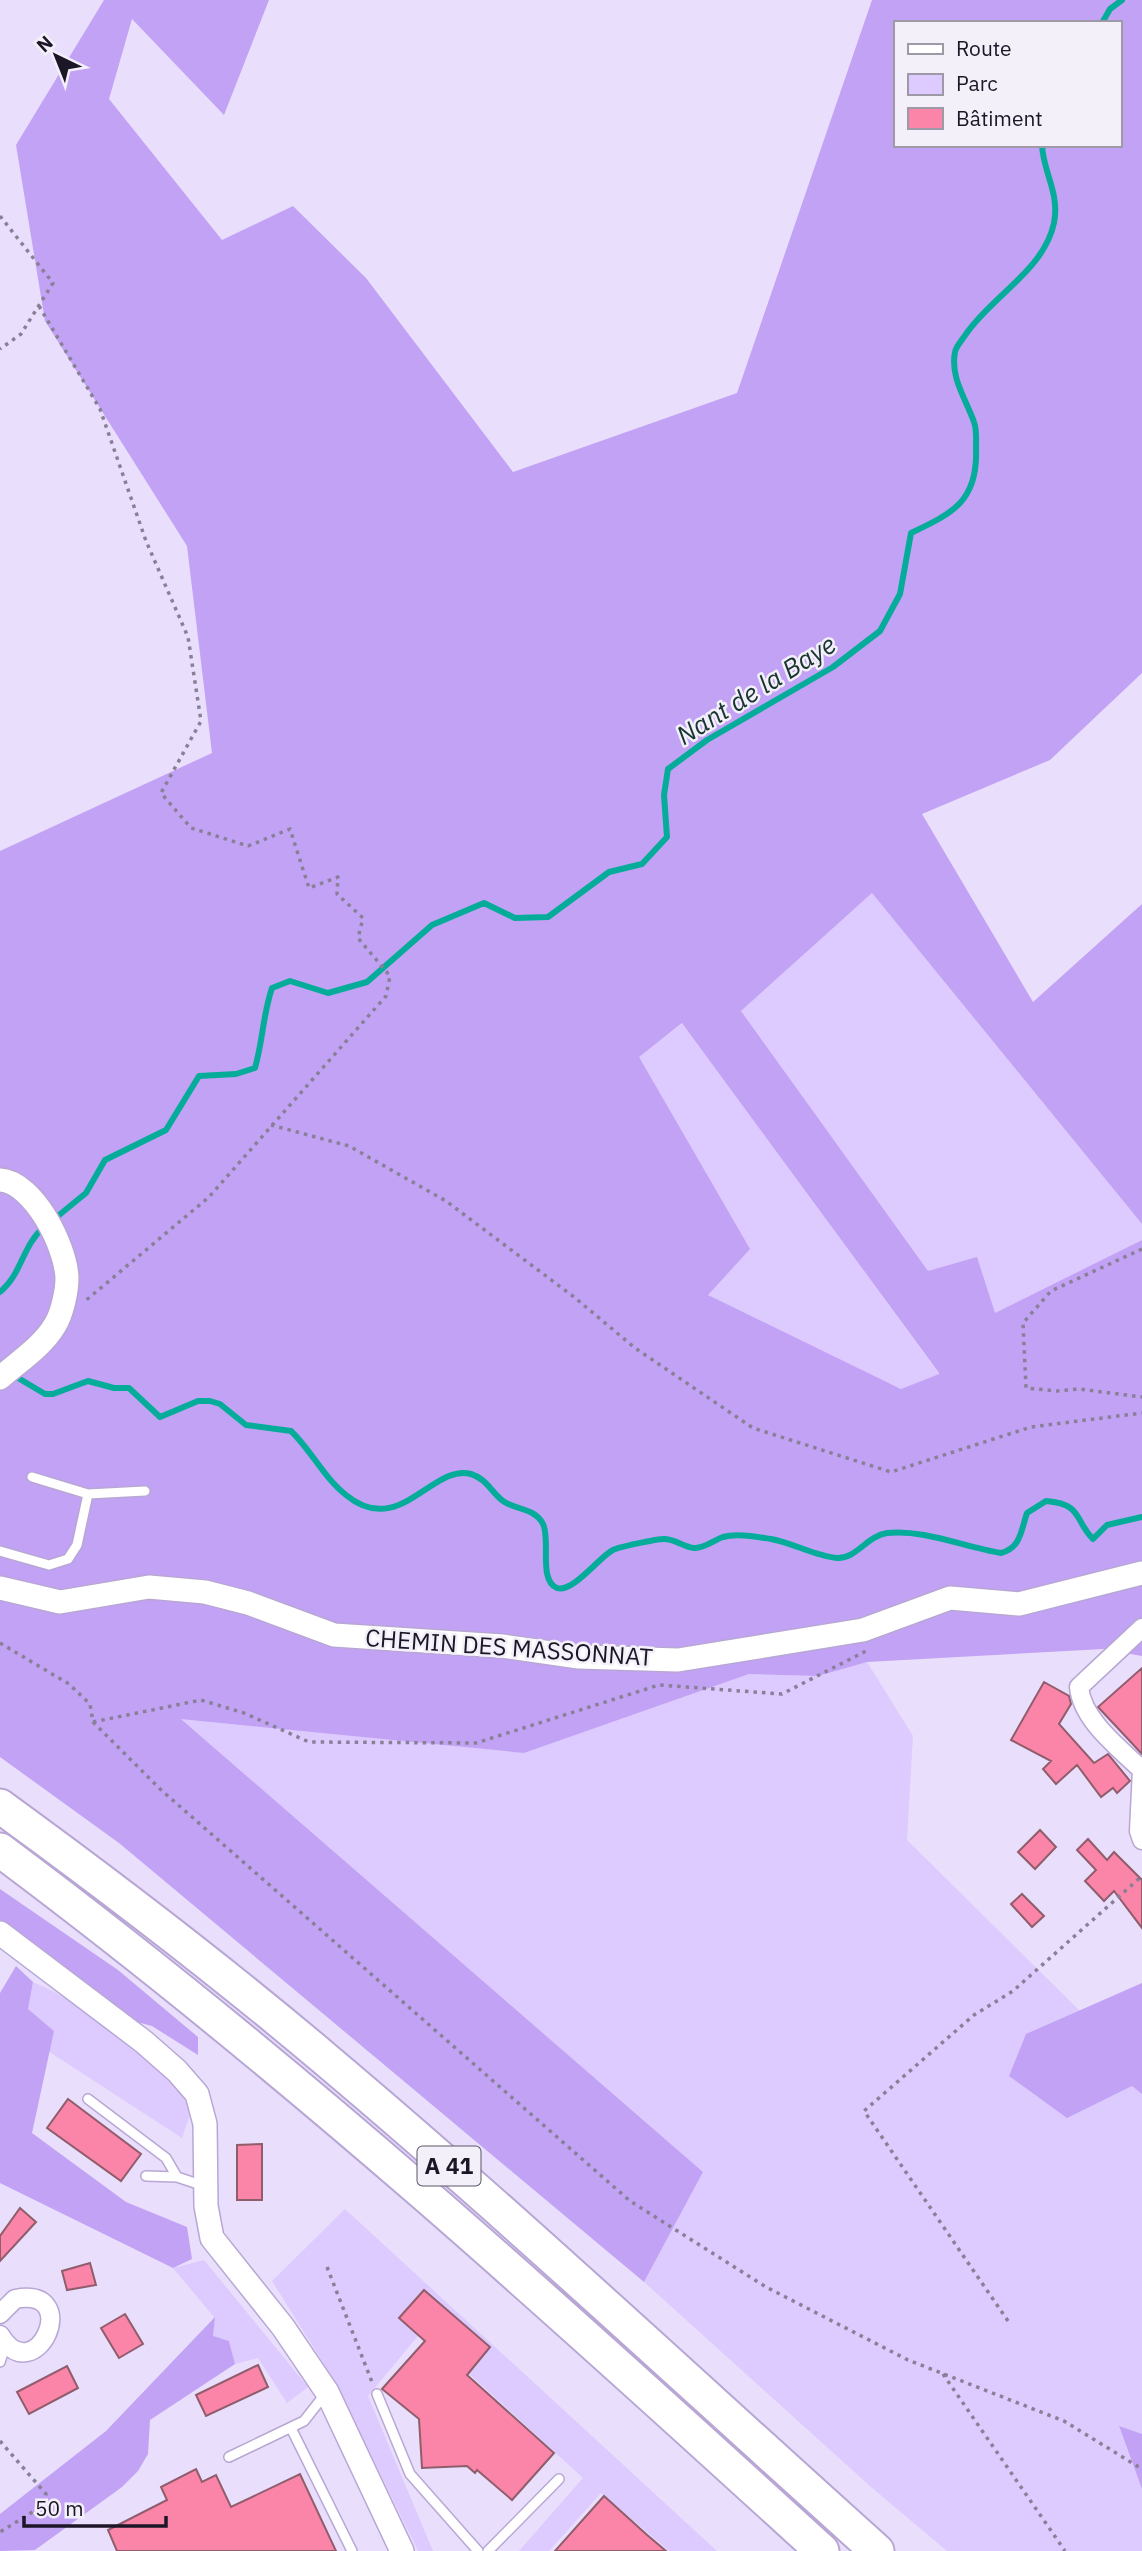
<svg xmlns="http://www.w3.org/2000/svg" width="1142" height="2551" viewBox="0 0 1142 2551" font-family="'IBM Plex Sans',sans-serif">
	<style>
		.green { fill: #ddcafe }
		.forest { fill: #c2a2f4; fill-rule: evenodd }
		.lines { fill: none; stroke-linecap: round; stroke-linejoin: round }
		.stream { stroke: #06ac9a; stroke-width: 6 }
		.building { fill: #fb84a9; stroke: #8f5d6b; stroke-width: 2 }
		.service-casing { stroke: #b8a7d5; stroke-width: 12 }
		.minor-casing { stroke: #b8a7d5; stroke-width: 21 }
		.tertiary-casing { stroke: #b8a7d5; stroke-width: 26 }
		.motorway-casing { stroke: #b8a7d5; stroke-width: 37 }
		.path { stroke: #898098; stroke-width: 3.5; stroke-dasharray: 3.5 5; stroke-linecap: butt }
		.service { stroke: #fff; stroke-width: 9 }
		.minor { stroke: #fff; stroke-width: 18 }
		.tertiary { stroke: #fff; stroke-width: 23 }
		.motorway { stroke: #fff; stroke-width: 33 }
		.labels { text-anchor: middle; stroke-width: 5; stroke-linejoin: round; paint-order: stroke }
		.shield { fill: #f3f0fa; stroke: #5c5766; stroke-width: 2 }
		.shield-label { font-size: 23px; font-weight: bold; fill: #1c1627 }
		.street-label { font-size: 24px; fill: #1c1627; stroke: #f3f0fa }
		.water-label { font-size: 26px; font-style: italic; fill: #183430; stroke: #f3f0fa }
	</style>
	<rect width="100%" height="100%" fill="#e9dffc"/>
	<path class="green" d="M872,893L1142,1224V1240L995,1313L928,1272L741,1011Z
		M683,1023L939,1374L901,1389L707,1295L638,1057Z
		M867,1662L913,1736L907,1840L1080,2011L1027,2034L1067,2117L1132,2086L1142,2094V2434L1119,2427L1142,2489V2551H947L871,2487L644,2282L703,2172L180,1718L524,1753L749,1674L818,1676Z
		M33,1982C90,2006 150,2059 194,2103L182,2138L48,2051L54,2031L28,2009Z
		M345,2209L717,2551H669L601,2493L549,2551H519L583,2478L422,2331L368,2396L433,2551H418L334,2380L272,2281Z
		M204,2260L308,2387L287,2403L258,2358L235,2364L229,2341L213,2337L214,2317L173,2268Z"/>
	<path class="forest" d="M104,0H269L224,115L132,19L109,99L222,240L293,206L366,278L513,472L737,393L872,0H1142V673L1050,760L922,814L1033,1002L1142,904V1224L872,893L741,1011L928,1271L977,1257L995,1313L1142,1240V1656L1103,1649L867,1662L818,1676L749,1674L524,1753L181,1719L703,2172L644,2282L119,1843L0,1757V851L212,753L187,546L45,321L16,145ZM895,23H1119V145H895ZM682,1023L939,1373V1374L901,1389L708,1295L750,1249L639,1057Z
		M0,1889L118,1970L198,2037V2055L152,2026L118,2017L0,1942Z
		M16,1966L33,1982L28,2009L54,2031L32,2133L126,2202L187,2227L192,2259L173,2268L0,2183V1993Z
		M1142,1983V2094L1132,2086L1067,2118L1009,2076L1026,2034Z
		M215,2317L213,2336L229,2341L235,2364L150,2420L148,2454L138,2471L122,2487L35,2550L0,2551V2514L106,2431Z
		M1119,2426L1142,2434V2489Z"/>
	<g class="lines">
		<path class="stream" d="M1102,23L1110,9L1122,0
			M53,1220L86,1193L105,1160L166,1130L199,1076L236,1074L255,1068C263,1040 263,1014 272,988L290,981L328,993L367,982L432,925L484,903L515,918L548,917L609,872L642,864L667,837L664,795L668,769L707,740L833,667L880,631L900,594L911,533C953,513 978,501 976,449C976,440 977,430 974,422C966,399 950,378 955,352C956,346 963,339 966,334C992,296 1044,270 1054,223C1060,193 1043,172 1042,145
			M0,1292C22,1274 22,1246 44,1227
			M13,1375L45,1394H53L88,1381L114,1388H129L160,1417L198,1401H210L220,1404L246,1425L291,1431C311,1450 324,1478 346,1495C399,1539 433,1463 471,1474C487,1479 491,1492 503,1501C516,1510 535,1508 543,1524C551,1540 538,1580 557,1588C573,1593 599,1557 613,1550C618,1547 657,1539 664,1539C675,1539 684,1547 694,1548C704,1549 714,1540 723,1537C737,1533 757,1537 771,1539C793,1543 815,1556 837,1558C856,1559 867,1536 887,1533C924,1529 964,1547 1001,1553C1021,1548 1021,1530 1027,1513L1046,1501C1083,1504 1074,1520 1093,1539L1107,1525L1142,1517"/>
	</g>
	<path class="building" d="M1142,1668V1754L1098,1707Z
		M1044,1682L1069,1696L1071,1704L1059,1724L1094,1763L1108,1754L1130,1781L1117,1793L1113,1788L1101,1797L1077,1765L1056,1784L1043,1769L1051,1761L1011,1740Z
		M1040,1830L1056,1847L1035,1869L1018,1852Z
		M1088,1839L1107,1860L1114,1852L1142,1880V1928L1114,1891L1104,1901L1085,1881L1096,1870L1077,1850Z
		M1022,1894L1044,1916L1032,1927L1011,1904Z
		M68,2099L141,2154L121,2181L47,2128Z
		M262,2144V2200H237V2145Z
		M20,2208L36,2222L0,2261V2236Z
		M90,2263L96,2285L67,2290L62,2271Z
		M424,2290L490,2347L467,2375L554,2453L512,2500L477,2470L475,2473L467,2466L422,2468L419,2419L382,2389L425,2341L399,2318Z
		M125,2314L143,2344L119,2358L101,2328Z
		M258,2365L268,2387L206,2416L196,2395Z
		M67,2366L78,2388L29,2414L17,2392Z
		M196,2469L202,2482L216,2475L231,2507L300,2474L336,2551H117L108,2530L167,2500L161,2487Z
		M604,2496L646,2534L666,2551H555Z"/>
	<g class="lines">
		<g class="service-casing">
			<path id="service" d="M88,1494L145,1491
				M0,1551L49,1565L68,1559L77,1545L88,1494L32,1477
				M88,2099L166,2158L177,2177L204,2186
				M146,2176L177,2177
				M0,2362L6,2344
				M377,2394L410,2474L478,2551
				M291,2428L352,2551
				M229,2457L304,2421L326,2393
				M488,2551L559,2479"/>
		</g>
		<g class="minor-casing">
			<path id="minor" d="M1142,1628L1079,1687C1082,1720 1119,1748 1142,1770
				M1142,1770L1139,1831L1142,1840
				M0,2314L15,2299C85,2286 35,2393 0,2335"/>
		</g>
		<g class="tertiary-casing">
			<path id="tertiary" d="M0,1180C34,1182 66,1247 67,1278C67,1291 62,1314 55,1325C43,1346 18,1362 0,1378
				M0,1588L60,1602L149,1587L205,1592L248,1603L334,1635L502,1646L579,1657L678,1660L863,1630L950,1598L1019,1604L1142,1573
				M0,1933L144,2042L177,2071L197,2094L205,2124L206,2206L212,2238L283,2327L327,2392L402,2551"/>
		</g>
		<g class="motorway-casing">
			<path id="motorway" d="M0,1806C110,1886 220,1970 324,2058C513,2217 693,2386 877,2551
				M0,1850C291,2067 555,2307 822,2551"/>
		</g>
		<path class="path" d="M0,216L53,283L21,334L0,349
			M39,306L100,409L146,541L188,637L201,721L161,793L191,828L248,846L290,829L309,888L338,877L337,894L363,918L358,938L390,976L386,996L209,1197L84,1302
			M271,1125L349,1146L446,1201L574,1297L635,1348L753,1428L891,1472L1031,1427L1142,1413
			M1142,1249L1051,1291L1023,1323L1026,1388L1057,1391L1079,1389L1142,1397
			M0,1643L69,1684L90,1704L93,1722L160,1789L630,2201L766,2287L908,2360L1064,2421L1142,2469
			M93,1722L201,1700L244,1713L309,1742L476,1743L659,1685L782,1694L866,1651
			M327,2267L372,2382
			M1008,2321L864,2111L974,2015L1013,1991L1142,1876
			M943,2374L1065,2551
			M0,2441L46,2494L39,2508L0,2532"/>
		<use href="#service" class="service"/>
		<use href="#minor" class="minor"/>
		<use href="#tertiary" class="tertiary"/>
		<use href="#motorway" class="motorway"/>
	</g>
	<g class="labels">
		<rect class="shield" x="417.5" y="2146.5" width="63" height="39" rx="5"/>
		<g class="shield-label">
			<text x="449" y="2174">A 41</text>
		</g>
		<g class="street-label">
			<text transform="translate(509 1648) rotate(4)" y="8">CHEMIN DES MASSONNAT</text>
		</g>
		<g class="water-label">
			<text transform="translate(756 690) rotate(-32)" y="9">Nant de la Baye</text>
		</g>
	</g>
	<rect x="894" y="21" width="228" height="126" fill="#f3f0fa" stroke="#9d99a6" stroke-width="2"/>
	<rect x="908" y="44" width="35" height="10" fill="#ffffff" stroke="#9d99a6" stroke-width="2"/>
	<text x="956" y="56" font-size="21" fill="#1c1627">Route</text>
	<rect x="908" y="74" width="35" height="21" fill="#ddcafe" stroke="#9d99a6" stroke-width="2"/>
	<text x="956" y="91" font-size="21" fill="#1c1627">Parc</text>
	<rect x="908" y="108" width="35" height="21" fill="#fb84a9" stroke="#9d99a6" stroke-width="2"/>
	<text x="956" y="126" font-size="21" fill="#1c1627">Bâtiment</text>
	<g transform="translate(56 56) rotate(317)" stroke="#f3f0fa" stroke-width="5" paint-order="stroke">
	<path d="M0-5L12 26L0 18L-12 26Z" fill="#1c1627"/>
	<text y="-10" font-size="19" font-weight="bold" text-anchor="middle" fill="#1c1627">N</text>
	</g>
	<path d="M24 2516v10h142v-10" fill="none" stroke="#1c1627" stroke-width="3.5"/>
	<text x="35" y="2516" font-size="21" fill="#1c1627" stroke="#f3f0fa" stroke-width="5" paint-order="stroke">50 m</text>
</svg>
